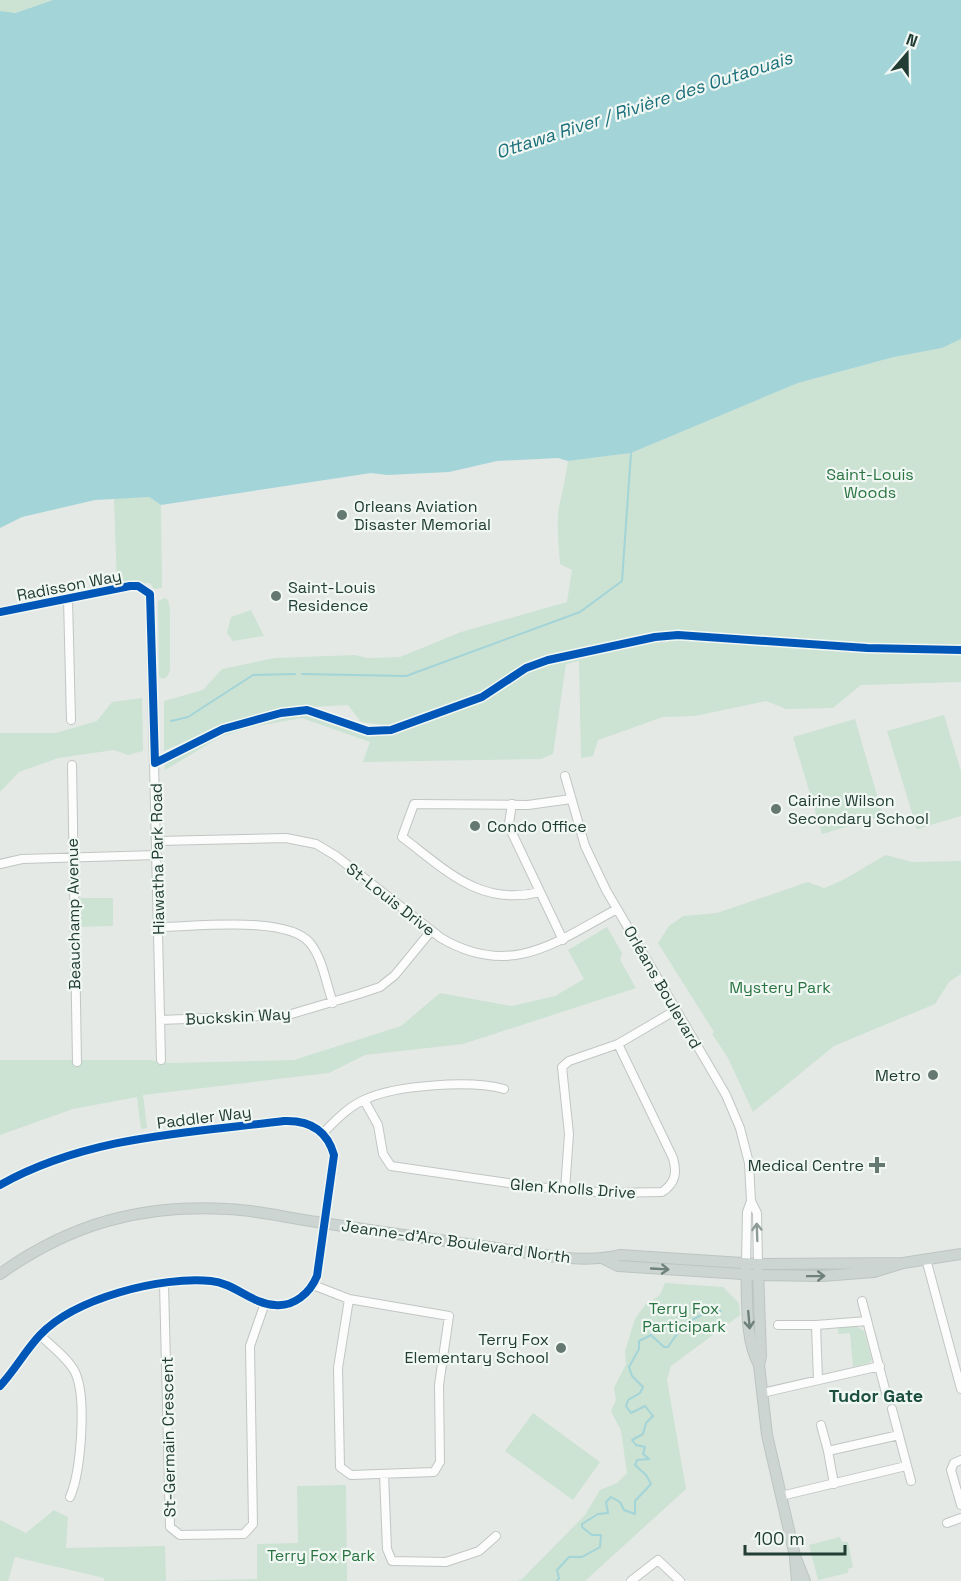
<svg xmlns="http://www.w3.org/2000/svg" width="961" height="1581" viewBox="0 0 961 1581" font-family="'Space Grotesk',sans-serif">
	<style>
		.green { fill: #cce2d2; fill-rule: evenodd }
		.water { fill: #a3d4d8 }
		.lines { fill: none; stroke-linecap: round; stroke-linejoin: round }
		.stream { stroke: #a3d4d8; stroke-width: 2 }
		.minor-casing { stroke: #c1c6c3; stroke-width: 10 }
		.major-casing { stroke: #bcc5c2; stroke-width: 12 }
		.minor { stroke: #fbfcfb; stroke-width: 8 }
		.major { stroke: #cdd5d2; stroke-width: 10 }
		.cycleway-casing { stroke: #f1f8f4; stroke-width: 11 }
		.cycleway { stroke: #0057b8; stroke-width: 8 }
		.oneway { stroke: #8e9c98 }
		.oneway2 { stroke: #6e817b }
		.poi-dot { fill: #657972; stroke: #f1f8f4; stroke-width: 2 }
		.labels { text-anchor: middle; stroke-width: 4.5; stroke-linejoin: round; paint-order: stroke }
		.park-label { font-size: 16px; fill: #2a7442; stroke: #f1f8f4 }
		.poi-label { font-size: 16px; fill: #213d34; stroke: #f1f8f4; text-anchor: start }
		.street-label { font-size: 16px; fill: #213d34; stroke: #f1f8f4 }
		.water-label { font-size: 18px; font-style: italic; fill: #1a6f7a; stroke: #f1f8f4 }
		.neighbourhood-label { font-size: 18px; font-weight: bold; fill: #1c4f40; stroke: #f1f8f4 }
	</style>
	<rect width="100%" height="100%" fill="#e4e9e6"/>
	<path class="green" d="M0,0H53L14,13L0,11Z
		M961,339V682L861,685L833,708L786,709L766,701L695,716L663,717L598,740L593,756L581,758L579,661L566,664L553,754L541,759L363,762L370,742L302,718L251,727L220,737L165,770L164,756L200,735L164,751V701L203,690L222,669L275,658L355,655L368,658L400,657L461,632L567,602L572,570L560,564C559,546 556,525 559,507C562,492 566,477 568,461L631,453L798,383L894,357L942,348ZM348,705L361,722L384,725L370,729L309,707Z
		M149,497L161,505L162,588L154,589L150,583L117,586L114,498Z
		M165,598L168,600L170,609V670L167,677L162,679L159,676L158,601Z
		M251,610L264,636L233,641L227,633L231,617Z
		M142,698L143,751L128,755L114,750L58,758L19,772L0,792V733H56L97,721L112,702Z
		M944,715L961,771V816L917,829L887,731Z
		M855,719L883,816L822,834L793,737Z
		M886,855L912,862L961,861V974L949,982L935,1004L834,1046L753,1112L727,1056L712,1034L714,1032L658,943L669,926L683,916L717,913L808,882L824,888C847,880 865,866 886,855Z
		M77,898H113V926L78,927Z
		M607,927L622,953L620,960L636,988L463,1044L365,1055L329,1073L143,1095L147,1128L141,1129L137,1097L73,1109L0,1135V1060H150L171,1063L294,1060L401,1026L440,993L512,1006L555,996L584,979L568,950Z
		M665,1283L723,1287L739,1303L740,1315L671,1366L667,1380L686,1489L585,1581H517L522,1579L585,1515L600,1490L617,1483L627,1473L621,1431L611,1411L616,1400L614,1388L626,1364L625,1351L635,1319L645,1305L660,1295Z
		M856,1326L864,1331L872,1360L869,1363L853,1367L850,1333L838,1334V1327Z
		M533,1413L600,1462L573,1500L505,1451Z
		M346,1485L347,1581H104V1578L15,1557L8,1581H0V1520L26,1533L54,1510L68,1517L66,1548L165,1546L166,1581L257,1579V1544L298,1543L297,1486Z
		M840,1537L842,1542H848L853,1567L848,1569V1573L818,1580L809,1545Z"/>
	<path class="water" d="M53,0H961V339L942,348L894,357L798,383L631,453L568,461L558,458L497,461L449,472L387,475L371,473L161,505L149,497L95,500L22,517L0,528V11L15,13Z"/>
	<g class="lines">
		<path class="stream" d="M302,674L406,676L580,612L622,581L631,453
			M171,721L188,717L253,675L295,674
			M557,1581L559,1578L557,1570L569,1557H582L600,1547L601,1535H592L582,1527V1524L598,1514L608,1513L606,1502L611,1497L620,1502L624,1510L635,1514V1501L651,1484L646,1475L635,1465L637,1460L649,1459L643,1454L645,1447L636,1445L632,1440L643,1434L646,1423L653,1416L645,1406L631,1413L626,1406L628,1400L640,1393L643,1387L632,1376L629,1367L639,1349V1341L651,1335L664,1347H668C681,1326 696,1312 721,1311"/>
		<g class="minor-casing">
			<path id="minor" d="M68,599L71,720
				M0,612L130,586H138L150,594L161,1060
				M72,765L77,1062
				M565,776L585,846L606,890L726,1095L740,1128L749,1163L751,1201L757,1213L758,1264
				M512,804L509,823L512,833L563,940
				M157,841L286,838L316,844L336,856L441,938C511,979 556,942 617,909
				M0,864L22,859L157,855
				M540,892C480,907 446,870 402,837L414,804L528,805L571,799
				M158,927C194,927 287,915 310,943C323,959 326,984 333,1003
				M160,1020L288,1015L359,994L380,987L395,975L431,931
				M364,1100L378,1125L383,1154L391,1166L536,1187L609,1193L662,1192C676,1183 677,1172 673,1158L618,1044
				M323,1133C336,1120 349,1106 366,1099C397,1085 471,1080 504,1089
				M0,1185C87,1136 187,1133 284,1121C309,1120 327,1130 334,1155L317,1276C310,1293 294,1307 275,1305C252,1304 234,1283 211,1281C161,1276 75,1298 40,1335C25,1351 15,1370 0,1386
				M565,1190L569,1134L562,1067L569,1061L618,1044L676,1010
				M926,1259L961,1389
				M746,1264L747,1212L751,1201
				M164,1284L170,1527L180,1535L244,1534L253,1524L250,1346L265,1303
				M313,1285L349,1299L449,1316L439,1385L440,1462L434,1472L351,1475L340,1467L338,1368L349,1299
				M862,1301L886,1393
				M778,1325H816
				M40,1335C51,1346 68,1358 75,1372C87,1397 81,1472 70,1497
				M818,1380L816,1325L867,1321
				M762,1393L880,1366
				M892,1409L911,1481
				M821,1425L828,1451L899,1435
				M828,1451L834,1484
				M961,1460L954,1463L951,1470L961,1505
				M384,1474L387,1549L392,1561L446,1562L479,1551L496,1536
				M781,1496L906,1466
				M947,1523L961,1518
				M631,1581L658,1560L680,1581"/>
		</g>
		<g class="major-casing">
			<path id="major" d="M604,1259L618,1266L758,1275L822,1276L874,1272L903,1263L961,1254
				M746,1268C748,1298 744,1338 759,1365
				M758,1271L761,1356L759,1365L767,1435L795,1556L805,1581
				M0,1274C70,1224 141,1204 227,1209C257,1210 287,1218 317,1222C374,1231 431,1239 489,1247C530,1252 579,1265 620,1255L758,1264L903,1263
				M795,1559L797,1581"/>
		</g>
		<use href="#minor" class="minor"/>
		<use href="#major" class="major"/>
		<g class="cycleway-casing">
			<path id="cycleway" d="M0,612L130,586H138L150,594L155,763L223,729L281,713L307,710L368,731L391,730L482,697L526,668L548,660L655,637L678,635L867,648L961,650
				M0,1185C87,1136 187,1133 284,1121C309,1120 327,1130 334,1155L317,1276C310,1293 294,1307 275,1305C252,1304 234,1283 211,1281C161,1276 75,1298 40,1335C25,1351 15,1370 0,1386"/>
		</g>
		<use href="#cycleway" class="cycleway"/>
	</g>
	<defs><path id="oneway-shaft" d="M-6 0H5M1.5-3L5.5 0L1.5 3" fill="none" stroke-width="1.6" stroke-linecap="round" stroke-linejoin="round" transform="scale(1.5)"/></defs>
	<use class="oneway" href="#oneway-shaft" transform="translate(757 1232) rotate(-92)"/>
	<g class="oneway2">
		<use href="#oneway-shaft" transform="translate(660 1269) rotate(3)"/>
		<use href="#oneway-shaft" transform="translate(816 1276) rotate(-1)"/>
		<use href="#oneway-shaft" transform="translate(749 1320) rotate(85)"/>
	</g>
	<g class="poi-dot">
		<circle cx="342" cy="515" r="6"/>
		<circle cx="276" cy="596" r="6"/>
		<circle cx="776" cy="809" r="6"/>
		<circle cx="475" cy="826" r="6"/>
		<circle cx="933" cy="1075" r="6"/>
		<path d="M874 1156h6v6h6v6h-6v6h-6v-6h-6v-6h6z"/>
		<circle cx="561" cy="1348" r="6"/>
	</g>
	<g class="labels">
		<g class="park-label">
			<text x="870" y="480">Saint-Louis<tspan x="870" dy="18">Woods</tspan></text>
			<text x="780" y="993">Mystery Park</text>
			<text x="684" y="1314">Terry Fox<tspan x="684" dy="18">Participark</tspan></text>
			<text x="321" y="1561">Terry Fox Park</text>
		</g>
		<g class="poi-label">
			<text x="354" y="512">Orleans Aviation<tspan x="354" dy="18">Disaster Memorial</tspan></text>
			<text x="288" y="593">Saint-Louis<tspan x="288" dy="18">Residence</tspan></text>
			<text x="788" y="806">Cairine Wilson<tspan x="788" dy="18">Secondary School</tspan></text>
			<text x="487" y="832">Condo Office</text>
			<text x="921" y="1081" text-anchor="end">Metro</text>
			<text x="864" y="1171" text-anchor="end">Medical Centre</text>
			<text x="549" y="1345" text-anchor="end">Terry Fox<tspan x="549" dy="18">Elementary School</tspan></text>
		</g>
		<g class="street-label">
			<text transform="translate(69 585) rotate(-11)" y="6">Radisson Way</text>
			<text transform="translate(157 859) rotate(-91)" y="6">Hiawatha Park Road</text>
			<text transform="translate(391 899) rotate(38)" y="6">St-Louis Drive</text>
			<text transform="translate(73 914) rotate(-91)" y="6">Beauchamp Avenue</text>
			<text transform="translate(663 987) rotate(60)" y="6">Orléans Boulevard</text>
			<text transform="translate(238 1016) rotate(-3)" y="6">Buckskin Way</text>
			<text transform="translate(204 1117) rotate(-7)" y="6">Paddler Way</text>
			<text transform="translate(573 1188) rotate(4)" y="6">Glen Knolls Drive</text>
			<text transform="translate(456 1241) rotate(8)" y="6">Jeanne-d'Arc Boulevard North</text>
			<text transform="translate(168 1437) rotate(-91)" y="6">St-Germain Crescent</text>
		</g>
		<g class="water-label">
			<text transform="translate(644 105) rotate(-18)" y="6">Ottawa River / Rivière des Outaouais</text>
		</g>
		<g class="neighbourhood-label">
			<text x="876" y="1402">Tudor Gate</text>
		</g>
	</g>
	<g transform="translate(907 54) rotate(20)" stroke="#f1f8f4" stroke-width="4.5" paint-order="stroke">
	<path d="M0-4.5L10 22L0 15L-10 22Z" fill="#213d34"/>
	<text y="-9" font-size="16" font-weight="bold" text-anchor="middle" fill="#213d34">N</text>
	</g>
	<path d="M745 1545v9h100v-9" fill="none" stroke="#213d34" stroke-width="3"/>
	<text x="754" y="1545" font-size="18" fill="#213d34" stroke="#f1f8f4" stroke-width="4.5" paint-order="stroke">100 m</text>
</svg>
